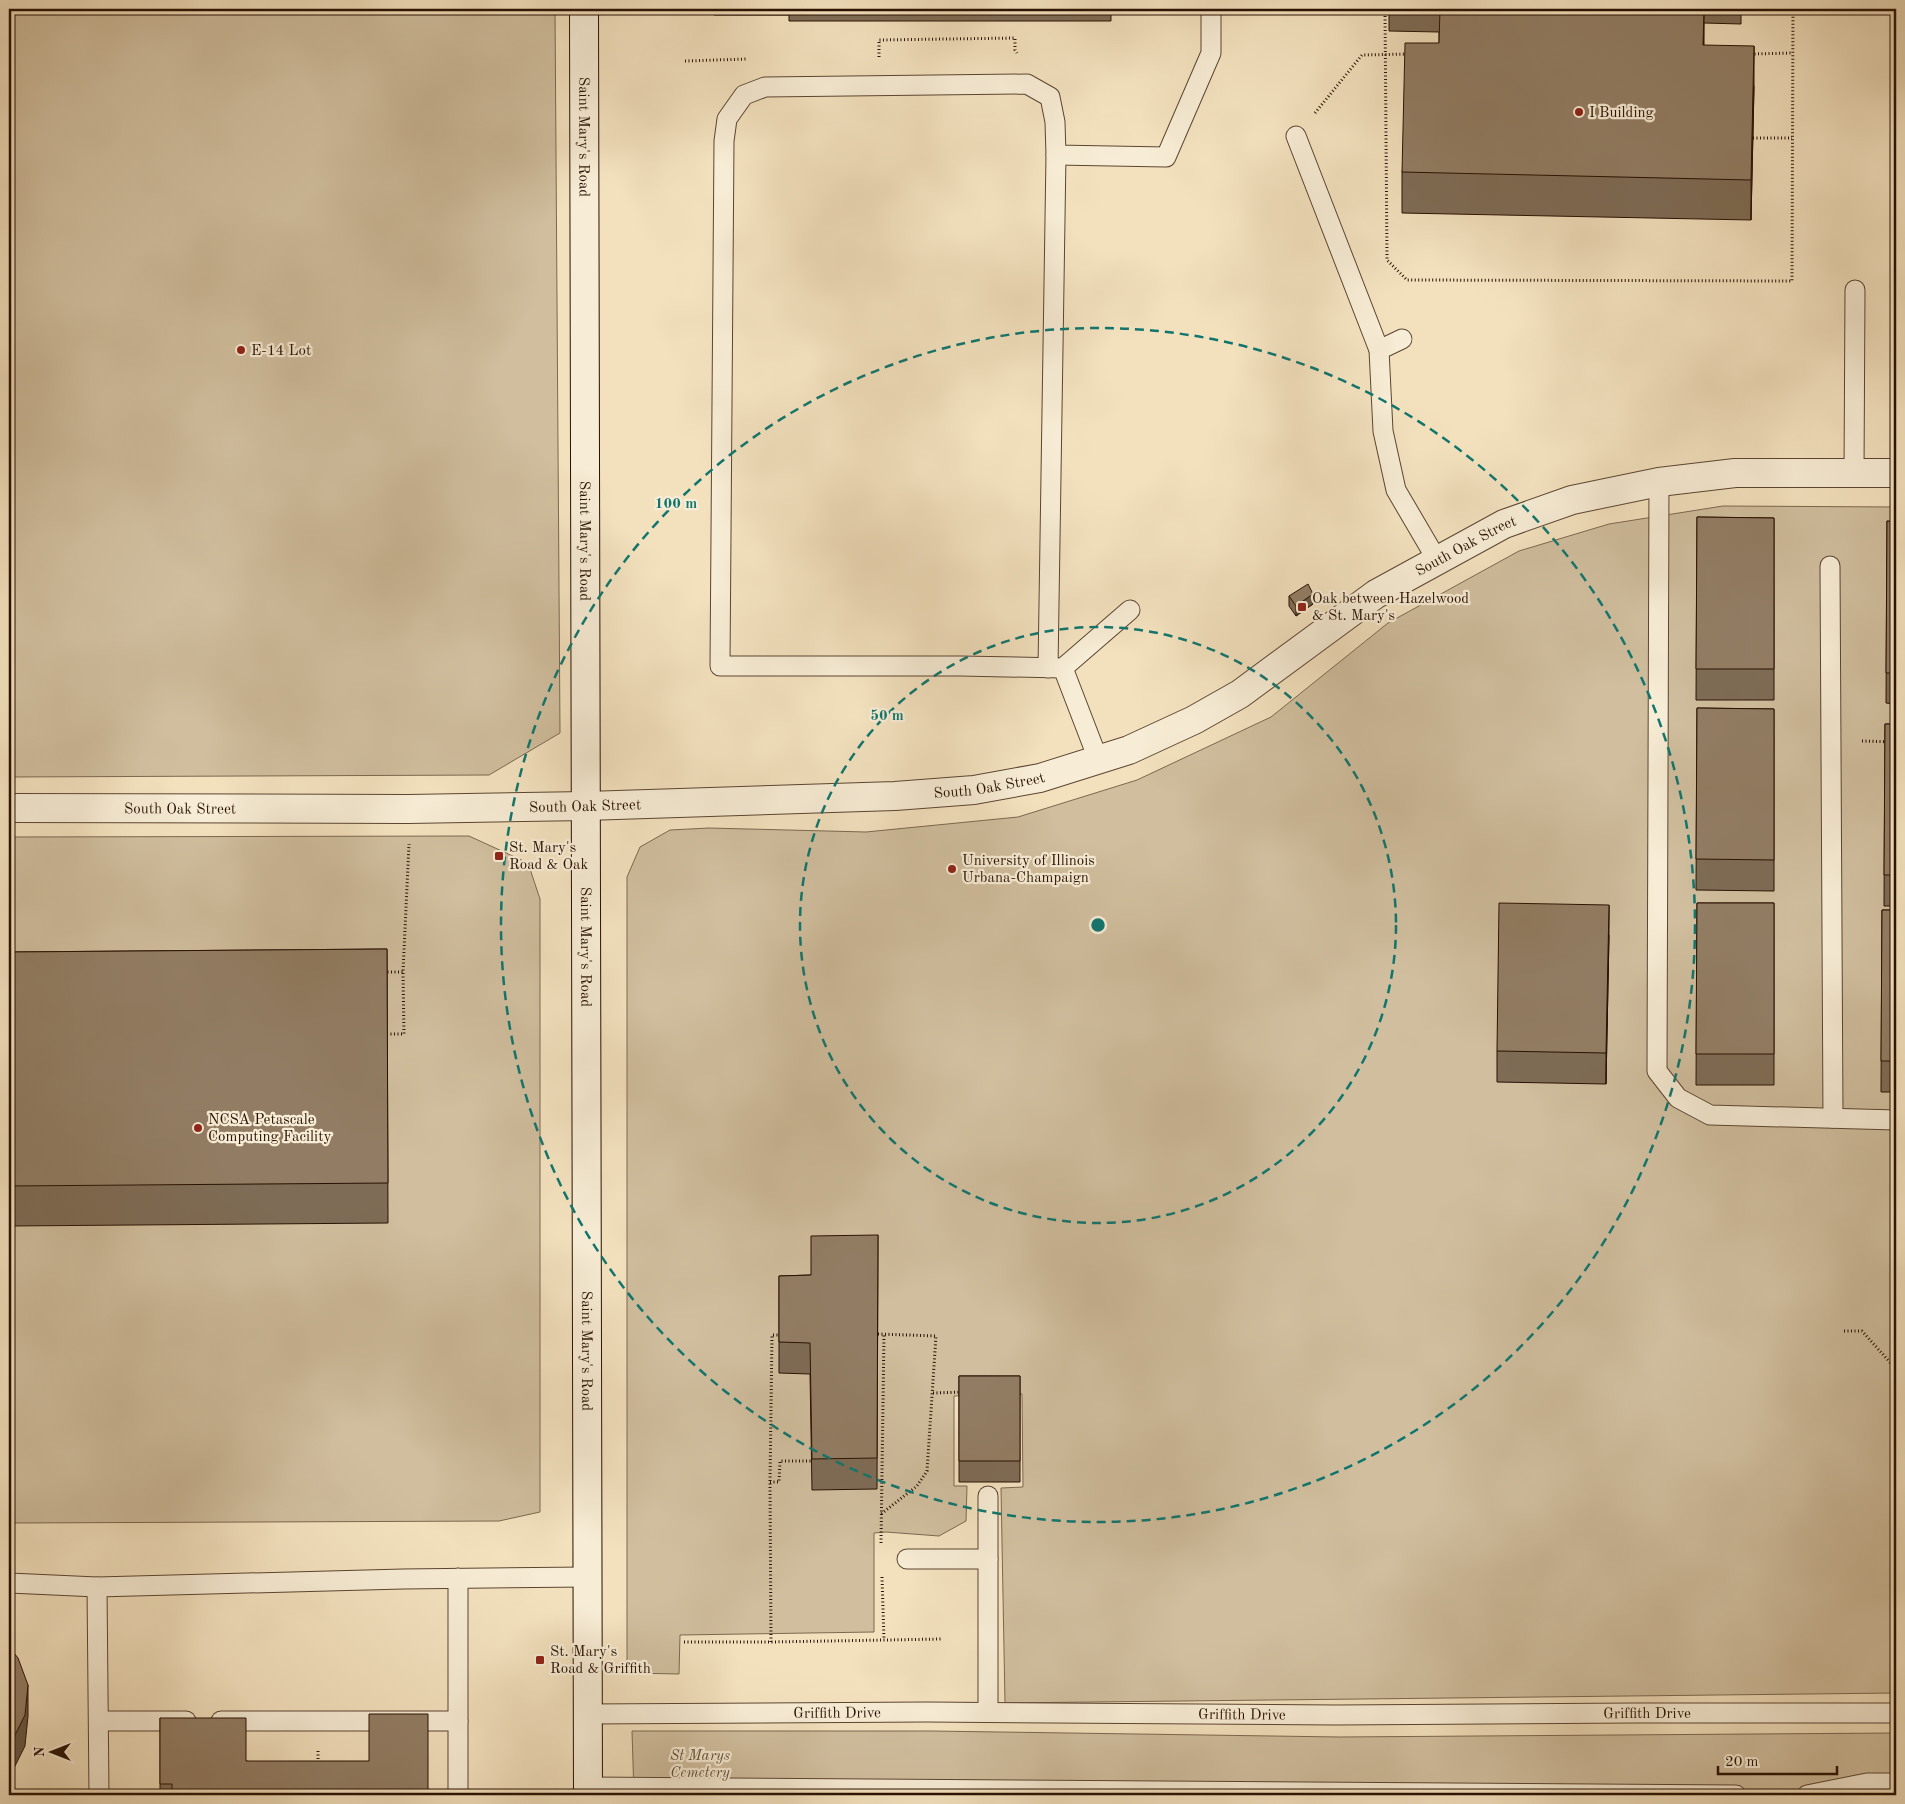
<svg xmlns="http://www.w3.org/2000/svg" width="1905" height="1804" viewBox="0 0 1905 1804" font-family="'Old Standard TT',serif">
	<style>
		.green { fill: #d0be9e; stroke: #7c6850 }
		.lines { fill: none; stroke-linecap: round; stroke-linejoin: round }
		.service-casing { stroke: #5b4531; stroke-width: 21 }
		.minor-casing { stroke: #5b4531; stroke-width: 30 }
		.secondary-casing { stroke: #281102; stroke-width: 30 }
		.path { stroke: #281102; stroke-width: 3; stroke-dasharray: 1 2.5; stroke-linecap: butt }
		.service { stroke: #f7ecd5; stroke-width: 19 }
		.minor { stroke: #f7ecd5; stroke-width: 28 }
		.secondary { stroke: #f7ecd5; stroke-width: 28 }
		.wall { fill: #7e6c56; stroke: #281102 }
		.shaded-wall { fill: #665846; stroke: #281102 }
		.building { fill: #927d64; stroke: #281102 }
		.ring { fill: none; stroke: #0f766e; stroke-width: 2.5; stroke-dasharray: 9 6 }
		.poi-dot { fill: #8f2418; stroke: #f7ecd5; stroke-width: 2 }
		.labels { text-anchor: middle; stroke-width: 4.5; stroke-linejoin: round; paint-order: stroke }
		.poi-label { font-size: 15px; fill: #281102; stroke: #f7ecd5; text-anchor: start }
		.street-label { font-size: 15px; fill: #281102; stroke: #f7ecd5 }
		.park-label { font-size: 15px; font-style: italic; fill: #634e39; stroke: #f7ecd5 }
		.centre { fill: #0f766e; stroke: #f7ecd5; stroke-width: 2.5 }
		.ring-label { font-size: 15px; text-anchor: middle; font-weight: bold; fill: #0f766e; stroke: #f7ecd5; stroke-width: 4.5; stroke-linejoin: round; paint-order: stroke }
	</style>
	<rect width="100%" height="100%" fill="#f3e1be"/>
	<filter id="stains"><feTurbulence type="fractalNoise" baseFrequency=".004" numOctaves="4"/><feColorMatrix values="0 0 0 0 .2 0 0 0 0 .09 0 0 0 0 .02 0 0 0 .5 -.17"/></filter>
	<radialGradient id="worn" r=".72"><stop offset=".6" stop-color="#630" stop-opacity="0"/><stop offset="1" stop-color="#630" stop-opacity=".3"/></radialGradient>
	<path class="green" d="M9,9H555L560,733L489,775L9,777Z
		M1723,506L1896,507V1693L1005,1703L1001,1488L1023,1487L1022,1394L954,1396V1486H967L966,1521L939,1536L886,1532L874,1533V1632L680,1635L679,1674L627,1673V877L640,847L670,830L709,828L866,832L1018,817L1137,780L1271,717L1388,623L1519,551L1609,524Z
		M469,836L528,863L540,899V1512L499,1521L9,1523V837Z
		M632,1731H931L1340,1737L1896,1733V1795H634Z"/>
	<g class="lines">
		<g class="service-casing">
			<g id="service">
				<path d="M1296,136L1379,350L1383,431L1396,490L1437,560"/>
				<path d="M1379,350L1402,339"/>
				<path d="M1854,473L1855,290"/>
				<path d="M1659,482L1657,1071L1678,1098L1710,1115L1896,1120"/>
				<path d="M1830,566L1833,1118"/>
				<path d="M1130,610L1063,668L960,666H720L724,141L727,119L744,95L765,87L1027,84L1050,97L1055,122L1056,155L1166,157L1211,53V9"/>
				<path d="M1048,668L1056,155"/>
				<path d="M1063,668L1098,759"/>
				<path d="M988,1496V1712"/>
				<path d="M907,1559H988"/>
				<path d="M458,1578V1795"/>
				<path d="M9,1583L97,1587L403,1579L587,1577"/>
				<path d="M97,1587L99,1795"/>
				<path id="s1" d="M587,1714L927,1712L1336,1715L1634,1713H1896"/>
				<path d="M99,1721H186"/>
				<path d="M221,1721H458"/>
				<path d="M588,1787L1736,1795"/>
				<path d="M1807,1795L1867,1783H1896"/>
			</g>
		</g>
		<g class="minor-casing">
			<g id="minor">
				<path id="s2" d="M9,808L408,809L586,806L895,796L974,790L1040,778L1129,750L1194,720L1240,694L1376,594L1504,524L1572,500L1659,482L1735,473H1896"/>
			</g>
		</g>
		<g class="secondary-casing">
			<g id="secondary">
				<path id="s3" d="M584,9L588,1795"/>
			</g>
		</g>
		<path class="path" d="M1385,9L1387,260L1407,280L1792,281L1793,9
			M1751,54L1792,53
			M879,57V40L1015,38V50L1017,53
			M685,61L747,59
			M1315,113L1362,55L1409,54
			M1753,138H1792
			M1862,741L1896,742
			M384,972H403
			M387,1034H404L403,972L409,844
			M1844,1331H1862L1896,1369
			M878,1334L936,1336L927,1471L917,1486L881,1514
			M933,1393L963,1392
			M770,1482H779L780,1461H811
			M881,1543L884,1334
			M882,1577L884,1640
			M684,1642H771L943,1639
			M771,1642L770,1482L772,1335H779
			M318,1751V1765"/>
		<use href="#service" class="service"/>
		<use href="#minor" class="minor"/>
		<use href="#secondary" class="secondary"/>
	</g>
	<path class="wall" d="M714,9H1191V12H1111V21H789V15H714Z
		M1389,9H1741V24L1704,23V45L1754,86L1751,220L1402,213V172L1439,43V32L1389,31Z
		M1697,517L1774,518V700H1696Z
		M1887,521L1896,522V704L1886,703Z
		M1289,596L1313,604L1296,616L1289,606Z
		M1697,708L1774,709V891L1696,890Z
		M1885,724H1896V906H1884Z
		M1697,903H1774V1085H1696Z
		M1882,910H1896V1092H1881Z
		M1609,935L1606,1084L1497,1082V1051Z
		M387,949L388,1223L9,1226V952Z
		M878,1235L877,1489L812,1490L810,1374L779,1373V1276L811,1275Z
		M959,1376H1020V1482H959Z
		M160,1718L246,1761L428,1795H160Z"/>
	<path class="shaded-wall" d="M1704,9L1703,85V45Z
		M1754,46V86L1751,220V180Z
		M1313,594V604L1296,616V606Z
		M1609,905V935L1606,1084V1053Z
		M28,1685V1716L25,1746L14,1768L9,1773V1742Z"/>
	<path class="building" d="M1440,9H1704L1703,45L1754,46L1751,180L1402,172L1405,43H1439Z
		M1697,517L1774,518V669H1696Z
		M1887,521L1896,522V673H1886Z
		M1308,584L1313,594L1296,606L1289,596Z
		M1697,708L1774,709V860L1696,859Z
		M1885,724H1896V875H1884Z
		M1499,903L1609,905L1606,1053L1497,1051Z
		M1697,903H1774V1054H1696Z
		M1882,910H1896V1061H1881Z
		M387,949L388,1183L9,1186V952Z
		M878,1235L877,1458L812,1459L810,1343L779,1342V1276L811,1275V1236Z
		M959,1376H1020V1461H959Z
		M9,1647L18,1658L28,1685L25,1715L14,1737L9,1742Z
		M369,1714H428V1795H172V1784H160V1718H246V1761H369Z"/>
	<g class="ring">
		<circle cx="1098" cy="925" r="298"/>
		<circle cx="1098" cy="925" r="597"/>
	</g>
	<g class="poi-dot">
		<circle cx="1579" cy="112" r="5"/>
		<circle cx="241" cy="350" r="5"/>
		<rect x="1297" y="602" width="10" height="10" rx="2.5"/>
		<rect x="494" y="851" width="10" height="10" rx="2.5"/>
		<circle cx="952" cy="869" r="5"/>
		<circle cx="198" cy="1128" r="5"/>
		<rect x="535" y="1655" width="10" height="10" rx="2.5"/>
	</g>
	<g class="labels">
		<g class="poi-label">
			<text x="1589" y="117">I Building</text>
			<text x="251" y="355">E-14 Lot</text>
			<text x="1312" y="603">Oak between Hazelwood<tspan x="1312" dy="17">&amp; St. Mary's</tspan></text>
			<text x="509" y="852">St. Mary's<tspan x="509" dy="17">Road &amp; Oak</tspan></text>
			<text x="962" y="865">University of Illinois<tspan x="962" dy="17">Urbana-Champaign</tspan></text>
			<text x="208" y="1124">NCSA Petascale<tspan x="208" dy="17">Computing Facility</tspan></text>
			<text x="550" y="1656">St. Mary's<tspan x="550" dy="17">Road &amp; Griffith</tspan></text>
		</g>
		<g class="street-label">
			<text dy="5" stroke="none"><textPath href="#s3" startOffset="128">Saint Mary's Road</textPath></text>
			<text dy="5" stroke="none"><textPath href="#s3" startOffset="532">Saint Mary's Road</textPath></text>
			<text dy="5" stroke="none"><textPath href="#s2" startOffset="1521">South Oak Street</textPath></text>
			<text dy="5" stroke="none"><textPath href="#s2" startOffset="981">South Oak Street</textPath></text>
			<text dy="5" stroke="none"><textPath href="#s2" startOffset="576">South Oak Street</textPath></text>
			<text dy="5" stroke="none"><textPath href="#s2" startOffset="171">South Oak Street</textPath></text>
			<text dy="5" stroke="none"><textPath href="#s3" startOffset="938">Saint Mary's Road</textPath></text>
			<text dy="5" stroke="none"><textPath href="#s3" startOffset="1342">Saint Mary's Road</textPath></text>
			<text dy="5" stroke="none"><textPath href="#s1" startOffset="250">Griffith Drive</textPath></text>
			<text dy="5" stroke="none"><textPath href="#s1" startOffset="1060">Griffith Drive</textPath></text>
			<text dy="5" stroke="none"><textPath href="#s1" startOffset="655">Griffith Drive</textPath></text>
		</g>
		<g class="park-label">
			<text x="700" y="1760">St Marys<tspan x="700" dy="17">Cemetery</tspan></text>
		</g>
	</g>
	<circle cx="1098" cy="925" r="8" class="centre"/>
	<g class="ring-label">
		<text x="676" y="508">100 m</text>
		<text x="887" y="720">50 m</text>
	</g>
	<rect width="1905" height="1804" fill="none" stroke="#f3e1be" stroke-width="30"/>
	<rect x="10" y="10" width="1885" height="1784" fill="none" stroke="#281102" stroke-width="2.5"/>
	<rect x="15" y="15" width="1875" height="1774" fill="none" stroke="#281102"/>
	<g transform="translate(52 1752) rotate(270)" stroke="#f7ecd5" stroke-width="4" paint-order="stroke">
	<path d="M0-4L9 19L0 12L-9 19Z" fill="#281102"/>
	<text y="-8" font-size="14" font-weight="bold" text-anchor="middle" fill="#281102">N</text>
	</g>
	<path d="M1718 1766v8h119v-8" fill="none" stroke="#281102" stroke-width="2.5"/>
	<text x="1725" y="1766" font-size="15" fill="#281102" stroke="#f7ecd5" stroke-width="4" paint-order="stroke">20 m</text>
	<rect width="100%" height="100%" filter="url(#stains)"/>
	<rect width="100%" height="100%" fill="url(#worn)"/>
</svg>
